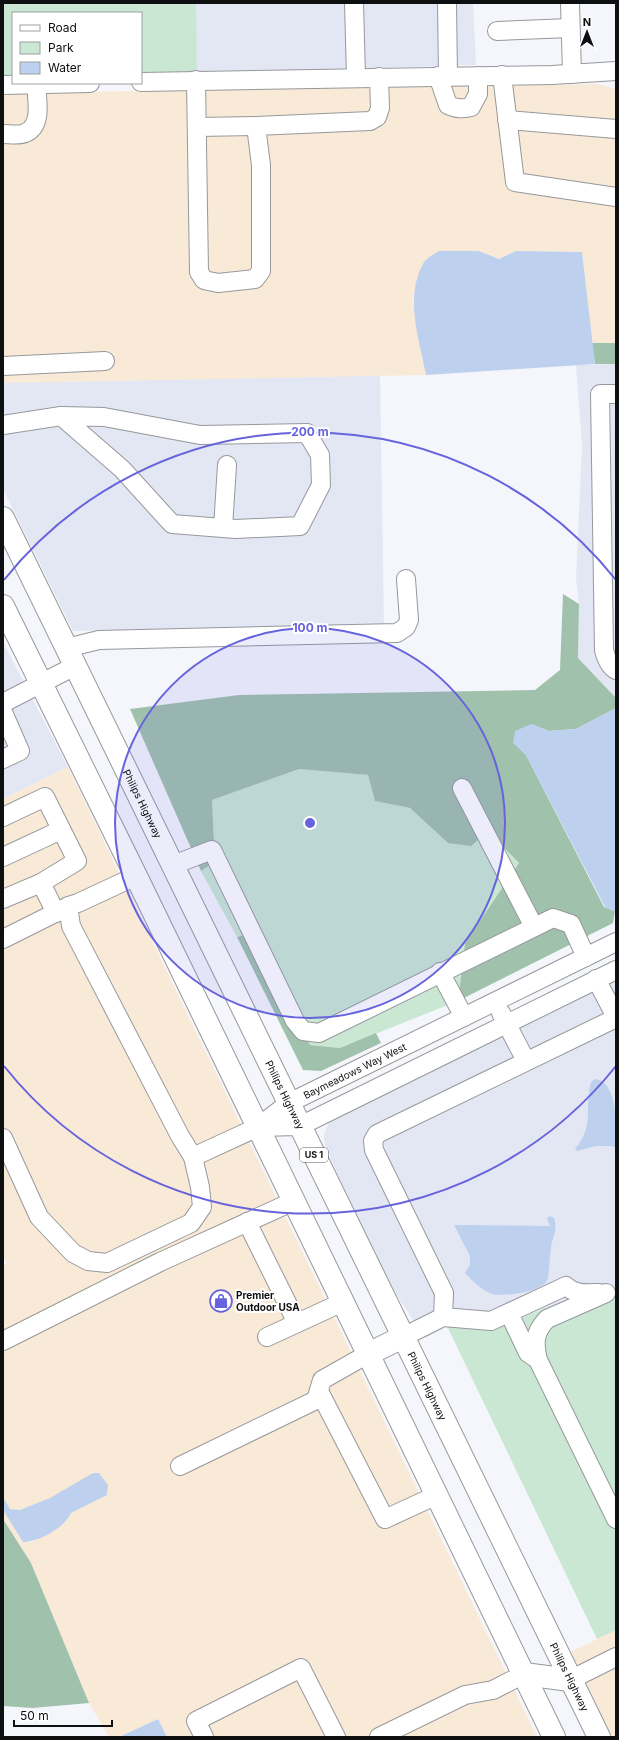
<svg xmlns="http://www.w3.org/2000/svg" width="619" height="1740" viewBox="0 0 619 1740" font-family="Inter,sans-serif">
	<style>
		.built { fill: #e2e7f3 }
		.industrial { fill: #f9ead7 }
		.green { fill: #c9e7d3 }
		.forest { fill: #a0c1ab }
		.water { fill: #bdd0ee }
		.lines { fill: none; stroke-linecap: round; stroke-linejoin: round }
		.minor-casing { stroke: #96989c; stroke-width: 20 }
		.major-casing { stroke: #96989c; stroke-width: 24 }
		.minor { stroke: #fff; stroke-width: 18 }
		.major { stroke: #fff; stroke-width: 22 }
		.ring { fill: none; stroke: #6663dc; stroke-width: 2 }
		.labels { text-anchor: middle; stroke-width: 4; stroke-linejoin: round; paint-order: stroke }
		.shield { fill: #fff; stroke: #565758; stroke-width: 1 }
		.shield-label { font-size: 9px; font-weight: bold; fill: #0e0f10 }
		.street-label { font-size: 10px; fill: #0e0f10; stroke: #fff }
		.poi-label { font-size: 10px; font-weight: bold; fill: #0e0f10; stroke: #fff; text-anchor: start }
		.centre { fill: #6663dc; stroke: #fff; stroke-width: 2 }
		.ring-label { font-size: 12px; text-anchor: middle; font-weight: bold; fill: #6663dc; stroke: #fff; stroke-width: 4; stroke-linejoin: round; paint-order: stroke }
	</style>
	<rect width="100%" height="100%" fill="#f5f6fb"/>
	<path class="built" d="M195,3H473L476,65L197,73Z
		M616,364V698L578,658L579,604L576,578L582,445L576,365Z
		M380,375L384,626L73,631L3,489V383Z
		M3,642L68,767L3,799Z
		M616,981V1298H570L500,1327L447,1326L425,1338L378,1267L326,1148L324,1139L325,1131L331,1119L338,1113Z"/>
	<path class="industrial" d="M598,84L616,89V343H592L582,252L516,251L499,259L479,251L425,261L417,281L413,297L417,330L426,375L3,383V93Z
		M68,767L537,1737H167L158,1719L119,1737H109L89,1703L31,1563L3,1519V1510L23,1542H31L54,1530L68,1519L70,1513L50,1498L20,1510L10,1509L3,1497V1266L7,1262L3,1256V799Z
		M616,1630V1737H609L568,1653Z"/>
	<path class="green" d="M3,3H196L197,73L141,74V13H13V75H3Z
		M299,769L368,775L375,801L410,808L448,843L488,831L519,863L465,943L458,1001L340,1048L310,1045L258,931L237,937L201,871L215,862L212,800Z
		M570,1298H616V1630L597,1639L447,1326L500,1327Z"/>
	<path class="forest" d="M592,343H616V364H595Z
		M563,594L579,604L578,658L616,698V708L576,729L549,731L531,724L514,743L526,755L604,907L615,911L613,923L458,1001L465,943L519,863L488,831L471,846L448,843L410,808L375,801L368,775L299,769L212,800L215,862L201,871L130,709L239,695L535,690L560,670Z
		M258,931L310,1045L340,1048L376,1033L381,1043L321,1071L303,1070L237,937Z
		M3,1519L31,1563L89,1703L33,1708L3,1706Z"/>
	<path class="water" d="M439,251H479L499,259L516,251L582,252L595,364L426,375C419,338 404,297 424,262C427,258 434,254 439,251Z
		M616,708V910L615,911L605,907L526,755L513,743L515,731L531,724L549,731L576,729Z
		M595,1079C619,1082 616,1129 616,1147L608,1146H596L577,1151L575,1149C595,1126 584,1107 591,1082Z
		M550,1216L554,1218C558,1231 553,1234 551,1247C550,1253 549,1278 547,1281C540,1292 503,1297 492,1294C481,1290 472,1280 465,1273L470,1265V1256L454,1225L550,1226L547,1218Z
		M93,1473H99L108,1485L107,1495L71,1513C64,1528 39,1542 23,1542L3,1510V1497L10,1509L20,1510L50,1498Z
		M158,1719L167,1737H119Z"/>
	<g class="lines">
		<g class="minor-casing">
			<g id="minor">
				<path d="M354,3L356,77"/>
				<path d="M447,3L448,76"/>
				<path d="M570,3L572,74"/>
				<path d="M497,31L570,28"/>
				<path d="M502,75L515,182L616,197"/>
				<path d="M438,76L448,105C457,109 462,109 471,107L478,94V76"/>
				<path d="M196,80L199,272L204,280L218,283L255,279L261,271V165L256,126L370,121L377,117L380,108L379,77"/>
				<path d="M141,82L552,75L616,71"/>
				<path d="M3,85L90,83"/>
				<path d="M507,120L616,129"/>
				<path d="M197,127L256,126"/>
				<path d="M3,134C10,134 19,136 25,133C43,126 37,100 36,84"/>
				<path d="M3,366L105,361"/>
				<path d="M616,394H600L604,650C606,658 609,666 616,670"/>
				<path d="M3,425L61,416L104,417L200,435L307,433L320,455L321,485L300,526L236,529L172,524L122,469L61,416"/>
				<path d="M223,528L227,465"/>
				<path d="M66,648L99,640L397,633L406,627L409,620L406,579"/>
				<path d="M3,703L75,666"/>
				<path d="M3,712L20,751L3,759"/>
				<path d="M462,788L534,927"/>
				<path d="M3,817L45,797L77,861L41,883L56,913"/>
				<path d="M3,857L61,830"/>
				<path d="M173,865L212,850L295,1021L303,1031L319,1033L553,918L571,924L586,957"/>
				<path id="s1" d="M136,876L78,903L68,906L71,926L180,1136L193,1157L258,1127L289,1103L616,942"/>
				<path d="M3,899L41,883"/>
				<path d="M3,939L67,907"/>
				<path d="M440,972L464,1017"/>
				<path d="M596,979L616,1017"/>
				<path d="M501,1013L526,1061"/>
				<path d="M258,1127L300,1126L616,970"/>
				<path d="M3,1138L39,1217L73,1253L88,1261L107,1263L191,1223L202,1207L200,1187L193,1157"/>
				<path d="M247,1222L297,1323"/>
				<path d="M606,1293L547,1319C534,1333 534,1342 538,1360L616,1519"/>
				<path d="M509,1313L528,1353L537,1359"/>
				<path d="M443,1317L444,1293L374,1150L373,1141L377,1134L616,1018"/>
				<path d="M267,1337L343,1302"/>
				<path d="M403,1337L443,1317L491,1321L566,1286C575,1295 587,1293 599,1293"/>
				<path d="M3,1341L160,1262L294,1201"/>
				<path d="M319,1391L385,1519L437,1495"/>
				<path d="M180,1466L316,1400L322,1380L368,1354"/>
				<path d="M570,1680L616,1657"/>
				<path d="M204,1737L196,1721L301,1668L336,1737"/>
				<path d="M379,1737L465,1695L493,1690L524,1674"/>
			</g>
		</g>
		<g class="major-casing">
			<g id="major">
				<path id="s2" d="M3,518L599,1737"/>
				<path d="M3,606L136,876L554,1737"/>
				<path d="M368,1354L403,1337"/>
				<path d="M524,1674L570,1680"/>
			</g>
		</g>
		<use href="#minor" class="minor"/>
		<use href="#major" class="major"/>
	</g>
	<circle cx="310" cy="823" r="195" fill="#6663dc" fill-opacity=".12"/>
	<g class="ring">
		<circle cx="310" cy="823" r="195"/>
		<path d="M616 1066A391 391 0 0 1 4 1066M4 580A391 391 0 0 1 616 580"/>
	</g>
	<defs>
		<g id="shop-ring" transform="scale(1.15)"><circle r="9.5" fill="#fff" stroke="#6663dc" stroke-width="1.5"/><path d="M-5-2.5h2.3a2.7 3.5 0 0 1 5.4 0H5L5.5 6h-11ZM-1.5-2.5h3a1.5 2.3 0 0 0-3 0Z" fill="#6663dc"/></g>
	</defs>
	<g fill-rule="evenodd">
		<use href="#shop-ring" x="221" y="1301"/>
	</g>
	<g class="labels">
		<rect class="shield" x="300" y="1148" width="28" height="14" rx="3"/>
		<g class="shield-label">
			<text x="314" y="1158">US 1</text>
		</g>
		<g class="street-label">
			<text dy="4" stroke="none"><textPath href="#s2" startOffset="318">Philips Highway</textPath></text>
			<text dy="4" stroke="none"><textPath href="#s1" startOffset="540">Baymeadows Way West</textPath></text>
			<text dy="4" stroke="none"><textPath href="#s2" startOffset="642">Philips Highway</textPath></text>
			<text dy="4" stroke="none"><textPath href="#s2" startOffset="966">Philips Highway</textPath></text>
			<text dy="4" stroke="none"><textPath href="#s2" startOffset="1290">Philips Highway</textPath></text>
		</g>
		<g class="poi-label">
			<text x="236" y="1299">Premier<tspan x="236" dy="12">Outdoor USA</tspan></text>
		</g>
	</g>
	<circle cx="310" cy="823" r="6" class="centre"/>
	<g class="ring-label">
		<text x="310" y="436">200 m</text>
		<text x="310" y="632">100 m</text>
	</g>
	<rect width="619" height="1740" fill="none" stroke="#0e0f10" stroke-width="8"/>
	<rect x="12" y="12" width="130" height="72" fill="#ffffff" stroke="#9f9f9f"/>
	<rect x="20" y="25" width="20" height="6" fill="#ffffff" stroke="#9f9f9f"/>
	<text x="48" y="32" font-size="12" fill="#0e0f10">Road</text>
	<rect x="20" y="42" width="20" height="12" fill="#c9e7d3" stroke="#9f9f9f"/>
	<text x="48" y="52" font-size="12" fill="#0e0f10">Park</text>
	<rect x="20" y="62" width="20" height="12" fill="#bdd0ee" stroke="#9f9f9f"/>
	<text x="48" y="72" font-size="12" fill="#0e0f10">Water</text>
	<g transform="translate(587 32)" stroke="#ffffff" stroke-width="3" paint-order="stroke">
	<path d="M0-3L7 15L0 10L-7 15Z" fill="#0e0f10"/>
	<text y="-6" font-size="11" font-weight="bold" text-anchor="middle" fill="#0e0f10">N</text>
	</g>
	<path d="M14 1720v6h98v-6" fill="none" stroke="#0e0f10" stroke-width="2"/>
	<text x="20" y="1720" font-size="12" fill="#0e0f10" stroke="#ffffff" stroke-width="3" paint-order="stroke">50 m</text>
</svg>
